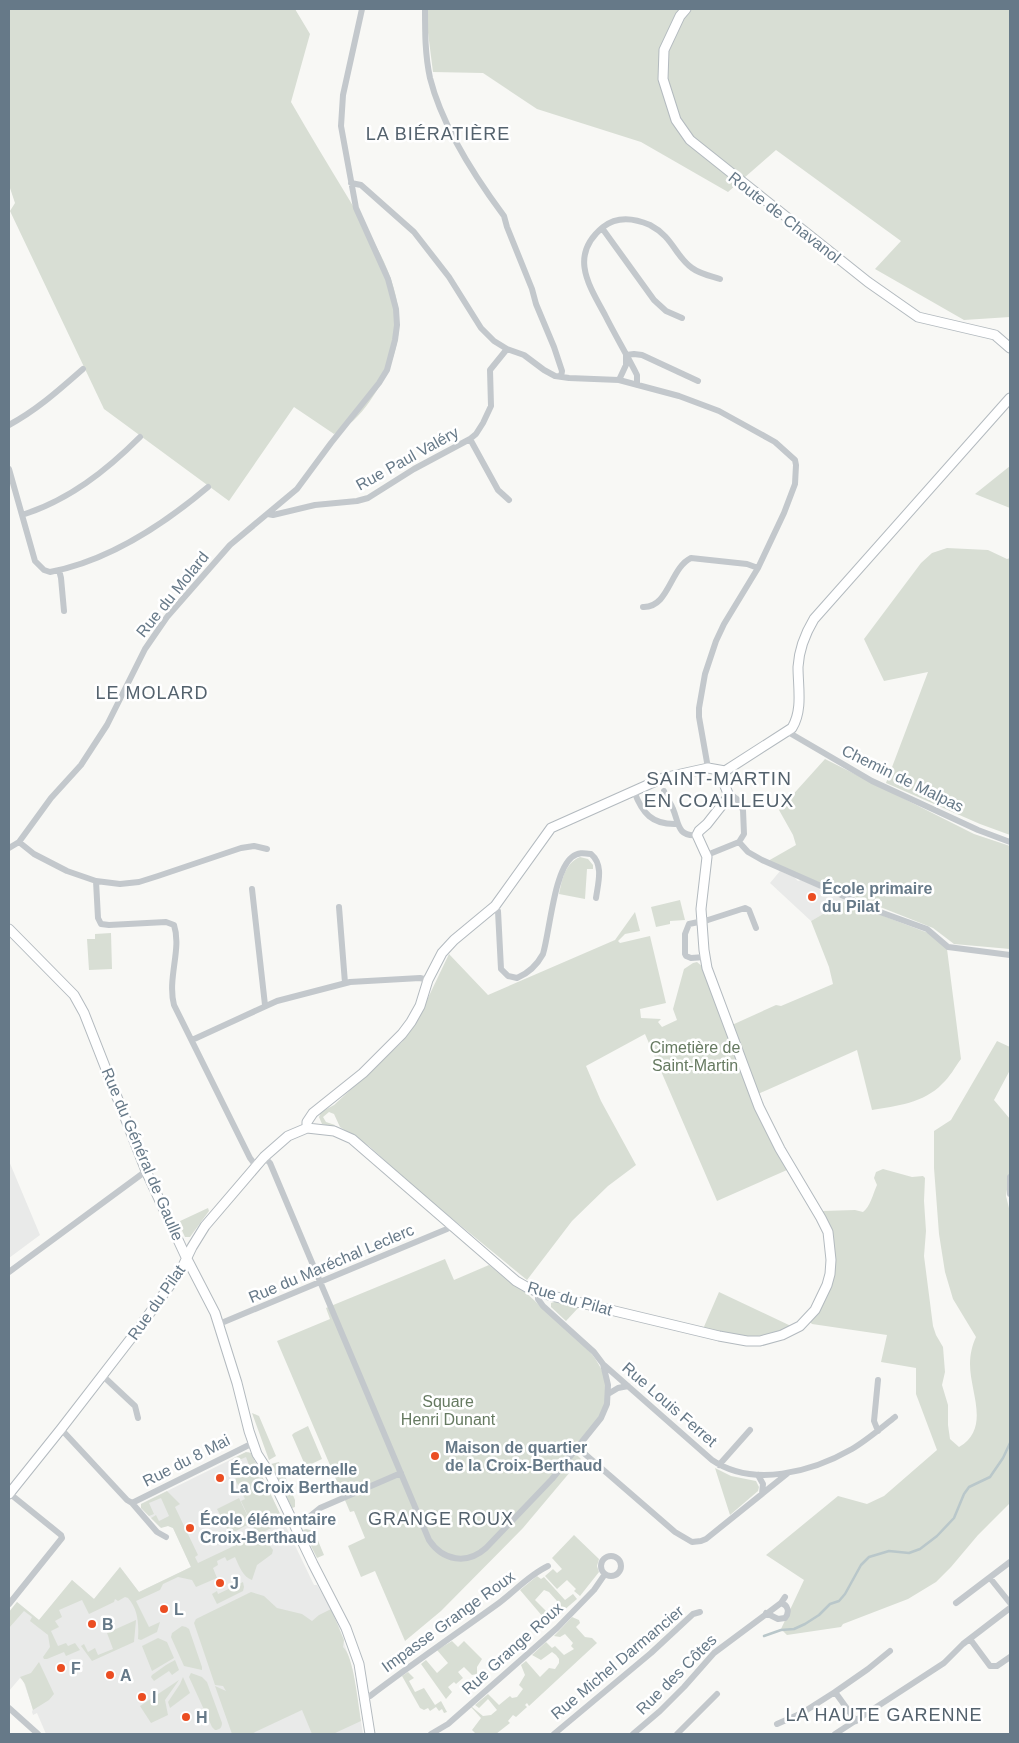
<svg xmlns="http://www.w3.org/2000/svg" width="1019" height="1743" viewBox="0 0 1019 1743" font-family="Helvetica,sans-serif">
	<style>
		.built { fill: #e9eae9 }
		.green { fill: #d8ded4 }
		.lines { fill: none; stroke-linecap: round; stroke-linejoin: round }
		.stream { stroke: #b9c7ca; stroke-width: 2.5 }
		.secondary-casing { stroke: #b3babf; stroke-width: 11 }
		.street { stroke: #c3c8cc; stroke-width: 6 }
		.secondary { stroke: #fff; stroke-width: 9 }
		.poi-dot { fill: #eb4d22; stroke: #fff; stroke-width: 2 }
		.labels { text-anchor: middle; stroke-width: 5; stroke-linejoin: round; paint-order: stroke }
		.street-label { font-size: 16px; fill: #667988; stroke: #fff }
		.poi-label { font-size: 16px; font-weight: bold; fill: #667988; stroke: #fff; text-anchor: start }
		.park-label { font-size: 16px; fill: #667a61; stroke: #fff }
		.neighbourhood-label { font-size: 18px; letter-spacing: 1px; fill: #54626d; stroke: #fff }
		.quarter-label { font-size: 19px; letter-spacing: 1px; fill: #54626d; stroke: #fff }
	</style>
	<rect width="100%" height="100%" fill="#f8f8f5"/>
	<path class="built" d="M780,871L794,877L798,881L801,880L819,888L820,890H824L845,899L846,901L811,921L770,883Z
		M9,1161L40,1235L9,1258Z
		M249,1452L255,1462L314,1585H317L331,1609L339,1627L353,1671L363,1734H46L37,1713L33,1715L32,1712L33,1709L23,1680L20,1678L9,1691V1612L17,1602L39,1620L72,1580L94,1599L120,1567L139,1592L191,1567L173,1528L168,1526L160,1527L141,1508V1504L244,1453Z"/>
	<path class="green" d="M9,9H295L310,34L291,102C309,133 328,165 347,196C382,255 421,310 384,378C376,393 365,410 353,421C347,426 340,430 334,434L294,407L229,501L104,409L10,211L15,203L9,185Z
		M425,9H1010V317L964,320L875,269L901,241L776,150L728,192L641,142L537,109L483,73L433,72Z
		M1010,466V508L975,494Z
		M947,548L988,550L1007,559L1010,558V835L980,824L886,783L928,672L884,681L864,639L921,563L932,553Z
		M825,759L974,834L1010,846V949L954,944L933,928L830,887L768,861L796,845L793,835L779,810Z
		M580,857L588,859L593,865V869H587L585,899L559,894C562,880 565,863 580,857Z
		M680,900L685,920L670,921V924L656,927L651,907Z
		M847,900L886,917L931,934L947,949L961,1059C955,1067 950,1077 942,1084C924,1103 896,1106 872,1110L857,1050L758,1094L732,1025L776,1005L781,1006L833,984L829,967L811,921Z
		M635,912L640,931L625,934L618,941L620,943L650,936L666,1003L640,1009L641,1018L661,1019L658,1022L662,1027L677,1020L673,1009L684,969L693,963L697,962L703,967L758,1116L787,1170L717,1201L645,1034L586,1066L601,1101L636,1165L608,1186L572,1221L527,1280L422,1194L369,1146L340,1127L334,1114L329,1112L323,1117L326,1122L335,1125L334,1127L322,1124L319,1117L321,1112L334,1105L402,1042L416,1023L449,954L488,995L615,940Z
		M111,933L112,969L89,970L87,939H95V934Z
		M997,1041L1010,1047V1070L994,1100L1010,1119V1170L1006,1196L1010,1212V1503L978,1535L951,1567L936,1582L908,1599L843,1624L841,1627L787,1635L781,1629L804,1580L766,1555L838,1496L867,1504L884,1496L937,1450L916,1394V1368L881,1362L887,1335L812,1324L810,1322C817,1314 821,1304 825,1295C840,1263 837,1242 822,1211L855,1210L863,1212C870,1207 873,1194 877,1185L874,1178L876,1172L883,1169L912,1177L923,1176L925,1178L924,1201L926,1231L924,1256L933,1326L936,1335L943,1347L945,1372L942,1385L948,1405V1425L950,1439L959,1447C991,1428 970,1393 970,1364C970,1354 972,1346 976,1337L953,1299L945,1272L939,1234L934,1168V1131L951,1120Z
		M208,1208L209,1211L190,1237H185L178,1222Z
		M445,1259L454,1280L489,1265L512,1284L522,1289C537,1303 552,1317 568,1331C579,1342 592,1351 599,1365C607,1378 608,1396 603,1410C597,1425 582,1438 572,1450L581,1459L523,1528L441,1611L405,1641L375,1571L361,1577L348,1546L365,1538L354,1511L350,1512L277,1341L330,1319L326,1308Z
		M719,1292L791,1326C760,1343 735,1335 703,1329Z
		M557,1301L579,1307L566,1321L551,1307V1303Z
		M252,1413L259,1416L276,1456L269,1460Z
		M308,1426L322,1459L307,1466L305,1465L292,1435L294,1433Z
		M246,1452L251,1453L284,1522L261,1533L273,1550L272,1554L257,1565L252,1580C243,1577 239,1566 235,1557L227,1561L225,1557L217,1561L218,1565L213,1568L217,1578L196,1587L192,1580L178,1577L163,1584L160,1590L136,1601L149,1627L160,1622L157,1632L141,1640L138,1639C139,1624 138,1609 128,1598L125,1597L118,1601L115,1599L114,1602L89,1614L82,1600L59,1610L62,1617L55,1621L59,1627L51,1631L58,1646L66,1643L68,1646L75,1643L80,1650L66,1656L64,1652L47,1659H44L43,1657L50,1647L48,1635L30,1621L32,1617L24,1611L9,1628V1612L17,1602L39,1620L72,1580L94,1599L120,1567L139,1592L191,1567L173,1528L168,1526L161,1528L151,1518L156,1515L159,1521L169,1516L161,1498L149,1503L154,1514L149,1516L141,1508V1504L167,1491L180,1504L175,1507L198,1555L195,1557L198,1563L257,1535L241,1501L245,1499L235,1479L241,1475L243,1477L253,1473L250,1466L251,1465H249L246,1457L239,1460L237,1457L234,1459L236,1462L238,1461L240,1464L236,1466L237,1469L231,1471L234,1458Z
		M279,1462L295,1500V1507L292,1508L271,1464Z
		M715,1468L731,1476L756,1481L759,1487L758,1491L730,1515Z
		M239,1498L251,1523L230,1534L217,1509Z
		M306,1529L314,1531L324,1555L317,1558L303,1530Z
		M574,1535L599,1559L597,1566L599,1572L580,1596L574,1591L576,1589L567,1580L557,1589L545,1576L553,1569L557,1573L562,1569L552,1558Z
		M537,1576L541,1579L544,1577L565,1600L573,1594L577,1599L563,1611L554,1605L557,1601L549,1592L544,1590L535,1600L554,1619L549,1624L520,1590Z
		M243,1582L244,1587L243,1591L217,1604L212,1594L217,1591L218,1594Z
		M251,1592L264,1596L277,1608L302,1614L312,1621L319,1615L331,1609L344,1640L343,1647C354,1656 358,1705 361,1721L333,1734H312L302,1710L251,1734L247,1733L246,1734H232L215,1686L226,1691L223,1686L215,1685L194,1623L196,1619Z
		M572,1617L579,1620L580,1623L576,1627L585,1637L592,1638L597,1643L529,1706L527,1703L525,1705L527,1707L516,1717L513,1715L508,1721L510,1723L496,1734H476L472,1730L481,1718L471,1707H472L483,1716L491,1715L497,1710L488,1699L479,1708L475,1705L488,1694L499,1705L510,1696L512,1698L517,1697L523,1689L519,1685L525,1675L521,1665L526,1661L540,1677L549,1668L555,1669L559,1663V1659L556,1655L552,1652L541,1660L532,1655L546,1642L552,1648L555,1646L564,1655L574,1649L571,1646L573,1643L565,1634L560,1637L554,1636Z
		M136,1620L134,1642L92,1661L81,1646L84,1644L88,1652L95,1648L98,1655L113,1649L107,1633Z
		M182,1626L186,1627L189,1629L202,1667V1670L184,1666L171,1637L172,1633Z
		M158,1638L167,1642L174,1658L152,1671L142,1646Z
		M452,1641L458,1647L464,1641L482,1659L477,1667V1674L472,1675L464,1667L458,1672L463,1678L456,1684L454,1682L448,1687L452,1692L446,1699L421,1664L426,1660L437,1673L448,1663L437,1650Z
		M175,1660L179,1670L172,1675L169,1671L154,1681L151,1677L152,1675L166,1665Z
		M39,1662L54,1694L49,1700L33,1710L25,1684L20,1677L31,1673Z
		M408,1672L414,1678L409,1681L415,1692L424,1688L435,1705L441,1701L447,1712L444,1713L442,1709L439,1711L436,1707L430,1711L428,1708L424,1710L420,1708L402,1676Z
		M191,1673L202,1677L207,1682L222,1723C222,1728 219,1730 215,1730L212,1727L189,1677Z
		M183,1677L190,1693L170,1708L168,1702L180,1684Z
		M179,1680L165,1700L168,1715L151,1723L140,1706Z"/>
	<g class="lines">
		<path class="stream" d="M764,1636L781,1630L794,1629L805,1624L819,1615L830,1604L839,1601L845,1594L861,1565L869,1557L889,1551L909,1553L920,1549L937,1536L954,1518L964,1494L969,1487L990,1477L1003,1458L1010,1443"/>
		<g class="secondary-casing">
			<path id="secondary" d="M686,9L680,16L664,50L663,79L676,120L690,140L868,282L918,317L995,335L1010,348
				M725,771L792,728C803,710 798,687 798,667C799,649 805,634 814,619L1010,398
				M9,929L74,995L84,1013L146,1171L186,1257L215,1313L237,1383L249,1431L257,1454L270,1474L313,1564L346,1628L359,1664L370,1734
				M307,1128V1122L313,1113L363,1073L402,1034L411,1022L420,1006L428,980L442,953L454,940L495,906L551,828L663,778L708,768L725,771
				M9,1494L61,1429L139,1328L181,1270L192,1247L205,1226L264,1157L288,1136L307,1128L334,1131L352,1139L516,1281L530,1289L552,1296L719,1336L747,1341H760L782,1335L800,1326L815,1310L827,1285L830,1274L831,1260L828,1232L821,1218L780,1149L759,1107L707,968L704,950L701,909L707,857L697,835L699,831L707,824L729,796L723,781L725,771"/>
		</g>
		<path class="street" d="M425,9C425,32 425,55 430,78C442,126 475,177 504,216L507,227L532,289L536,304L554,347L562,371L561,377
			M351,183L361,185L414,232L449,277L481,328L494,341L507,349L524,355L544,370L555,376L569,378L619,380L679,396L719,411L775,442L795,460L796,465L795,484L784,513L758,568L724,624L716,641L705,674L699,708V717L708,768
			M602,228L654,300L666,311L682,318
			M626,355L634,354L642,355L698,381
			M619,380L626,365V356
			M637,385V375C627,355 615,335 605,315C588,284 569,255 603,227C617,216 634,218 650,225C673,237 675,256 692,268C700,274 711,276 720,279
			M9,425C37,410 59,390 83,369
			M470,439L498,490L509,500
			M9,469L35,561L44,570L50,572C108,561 163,525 208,487
			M268,514L273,515L315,505L357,501L368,498L414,469L470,439L476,434L483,423L491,406L490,370L507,349
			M22,515C69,500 106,471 140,437
			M59,570L61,578L64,611
			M643,607C669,608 670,568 691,558L747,564L758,568
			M788,732L872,781L978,830L1010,842
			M634,791C642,813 652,825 677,824
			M664,791C666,798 671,803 673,809C679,823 677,837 697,835
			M655,799L666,796
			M19,842L34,854L67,871L96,881L120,884L139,882L158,876L241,848L254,846L267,849
			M739,842L748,852L762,860L880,912L927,929L948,947L1010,955
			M9,848L19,842L51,798L81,765L107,725L145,649L167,617L230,545L297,489L331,443L379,383L387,370L395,340L397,325L396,309L388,279L356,208L341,126L343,95L362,9
			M707,855L739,842L744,834L743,810L737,799L728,792
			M96,881L98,918L101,924L109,925L166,922L174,925C182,949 167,978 174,1005L250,1158L256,1166
			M252,889L265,1005
			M495,906L498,911L501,969L508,976L517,978C529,973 537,965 543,954C550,930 554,871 572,857C578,852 584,853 591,854C604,865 598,883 596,898
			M339,907L345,983
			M705,957L691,958L686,956L685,954V934L689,924L708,920L745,908L749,910L756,928
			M192,1040L277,1001L350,982L420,978L428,980
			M264,1157L270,1163L429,1540C443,1561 467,1565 486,1548L552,1479L601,1418L607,1404L608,1385L603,1364L594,1352L543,1306L538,1299V1292
			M1010,1194V1177
			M9,1272L146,1171
			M219,1324L447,1229L452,1226
			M604,1365L712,1460C753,1488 812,1472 852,1449C867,1440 881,1428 895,1417
			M103,1376L135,1406L138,1418
			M608,1394L618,1388L628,1386
			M61,1429L127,1500L132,1503L157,1532L166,1537
			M878,1431L874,1421L878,1380
			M578,1448L675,1532L692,1542L701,1541L706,1539L788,1473
			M719,1465L750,1430
			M758,1475L763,1484L762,1494
			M132,1503L253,1443
			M294,1526L304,1521L320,1508L401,1473
			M601 1566a10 10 0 1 1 20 0a10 10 0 1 1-20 0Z
			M990,1578L1010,1603
			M956,1603L1010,1562
			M9,1604L62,1538L61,1535L9,1493
			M766,1613L778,1619L785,1618C790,1612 788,1605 781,1603
			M970,1639L990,1666H997L1010,1657
			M835,1692L868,1669L890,1651
			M365,1697L370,1696C412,1664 456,1634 499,1603C515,1591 529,1575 548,1566
			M9,1708L38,1734
			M777,1724L802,1713L835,1692L856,1721
			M431,1734L448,1724L557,1628L594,1590L605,1574
			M554,1734L651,1653L693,1614L700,1612
			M633,1734L660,1711L684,1687L714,1653L781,1603L785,1597
			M677,1734L717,1694
			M835,1734L944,1663L963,1644L1010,1608"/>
		<use href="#secondary" class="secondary"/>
	</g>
	<g class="poi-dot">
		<circle cx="812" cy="897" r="5"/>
		<circle cx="435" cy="1456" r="5"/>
		<circle cx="220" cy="1478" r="5"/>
		<circle cx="190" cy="1528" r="5"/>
		<circle cx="220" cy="1583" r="5"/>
		<circle cx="164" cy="1609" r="5"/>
		<circle cx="92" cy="1624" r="5"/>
		<circle cx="61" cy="1668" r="5"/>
		<circle cx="110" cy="1675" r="5"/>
		<circle cx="142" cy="1697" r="5"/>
		<circle cx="186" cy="1717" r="5"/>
	</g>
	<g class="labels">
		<g class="street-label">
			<text transform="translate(785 217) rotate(38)" y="6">Route de Chavanol</text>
			<text transform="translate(407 458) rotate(-29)" y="6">Rue Paul Valéry</text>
			<text transform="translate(172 594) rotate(-51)" y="6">Rue du Molard</text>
			<text transform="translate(903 778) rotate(26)" y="6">Chemin de Malpas</text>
			<text transform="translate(143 1154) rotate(67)" y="6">Rue du Général de Gaulle</text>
			<text transform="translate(331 1263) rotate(-23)" y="6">Rue du Maréchal Leclerc</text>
			<text transform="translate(570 1298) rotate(16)" y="6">Rue du Pilat</text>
			<text transform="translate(156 1302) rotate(-55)" y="6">Rue du Pilat</text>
			<text transform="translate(670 1404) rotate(41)" y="6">Rue Louis Ferret</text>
			<text transform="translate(186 1460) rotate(-27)" y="6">Rue du 8 Mai</text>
			<text transform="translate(448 1621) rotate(-36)" y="6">Impasse Grange Roux</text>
			<text transform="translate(512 1648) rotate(-42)" y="6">Rue Grange Roux</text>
			<text transform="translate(617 1662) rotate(-40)" y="6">Rue Michel Darmancier</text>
			<text transform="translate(676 1674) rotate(-45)" y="6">Rue des Côtes</text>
		</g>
		<g class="poi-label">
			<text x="822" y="894">École primaire<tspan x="822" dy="18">du Pilat</tspan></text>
			<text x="445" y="1453">Maison de quartier<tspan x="445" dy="18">de la Croix-Berthaud</tspan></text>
			<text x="230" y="1475">École maternelle<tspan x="230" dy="18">La Croix Berthaud</tspan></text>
			<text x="200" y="1525">École élémentaire<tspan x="200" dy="18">Croix-Berthaud</tspan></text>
			<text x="230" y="1589">J</text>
			<text x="174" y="1615">L</text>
			<text x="102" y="1630">B</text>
			<text x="71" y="1674">F</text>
			<text x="120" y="1681">A</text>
			<text x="152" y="1703">I</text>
			<text x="196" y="1723">H</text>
		</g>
		<g class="park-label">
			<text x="695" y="1053">Cimetière de<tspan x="695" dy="18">Saint-Martin</tspan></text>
			<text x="448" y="1407">Square<tspan x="448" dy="18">Henri Dunant</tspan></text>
		</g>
		<g class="neighbourhood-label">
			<text x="438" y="140">LA BIÉRATIÈRE</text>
			<text x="152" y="699">LE MOLARD</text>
			<text x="441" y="1525">GRANGE ROUX</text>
			<text x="884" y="1721">LA HAUTE GARENNE</text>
		</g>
		<g class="quarter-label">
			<text x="719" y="785">SAINT-MARTIN<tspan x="719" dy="22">EN COAILLEUX</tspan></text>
		</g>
	</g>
	<rect width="1019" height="1743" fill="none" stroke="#667988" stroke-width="20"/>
</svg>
